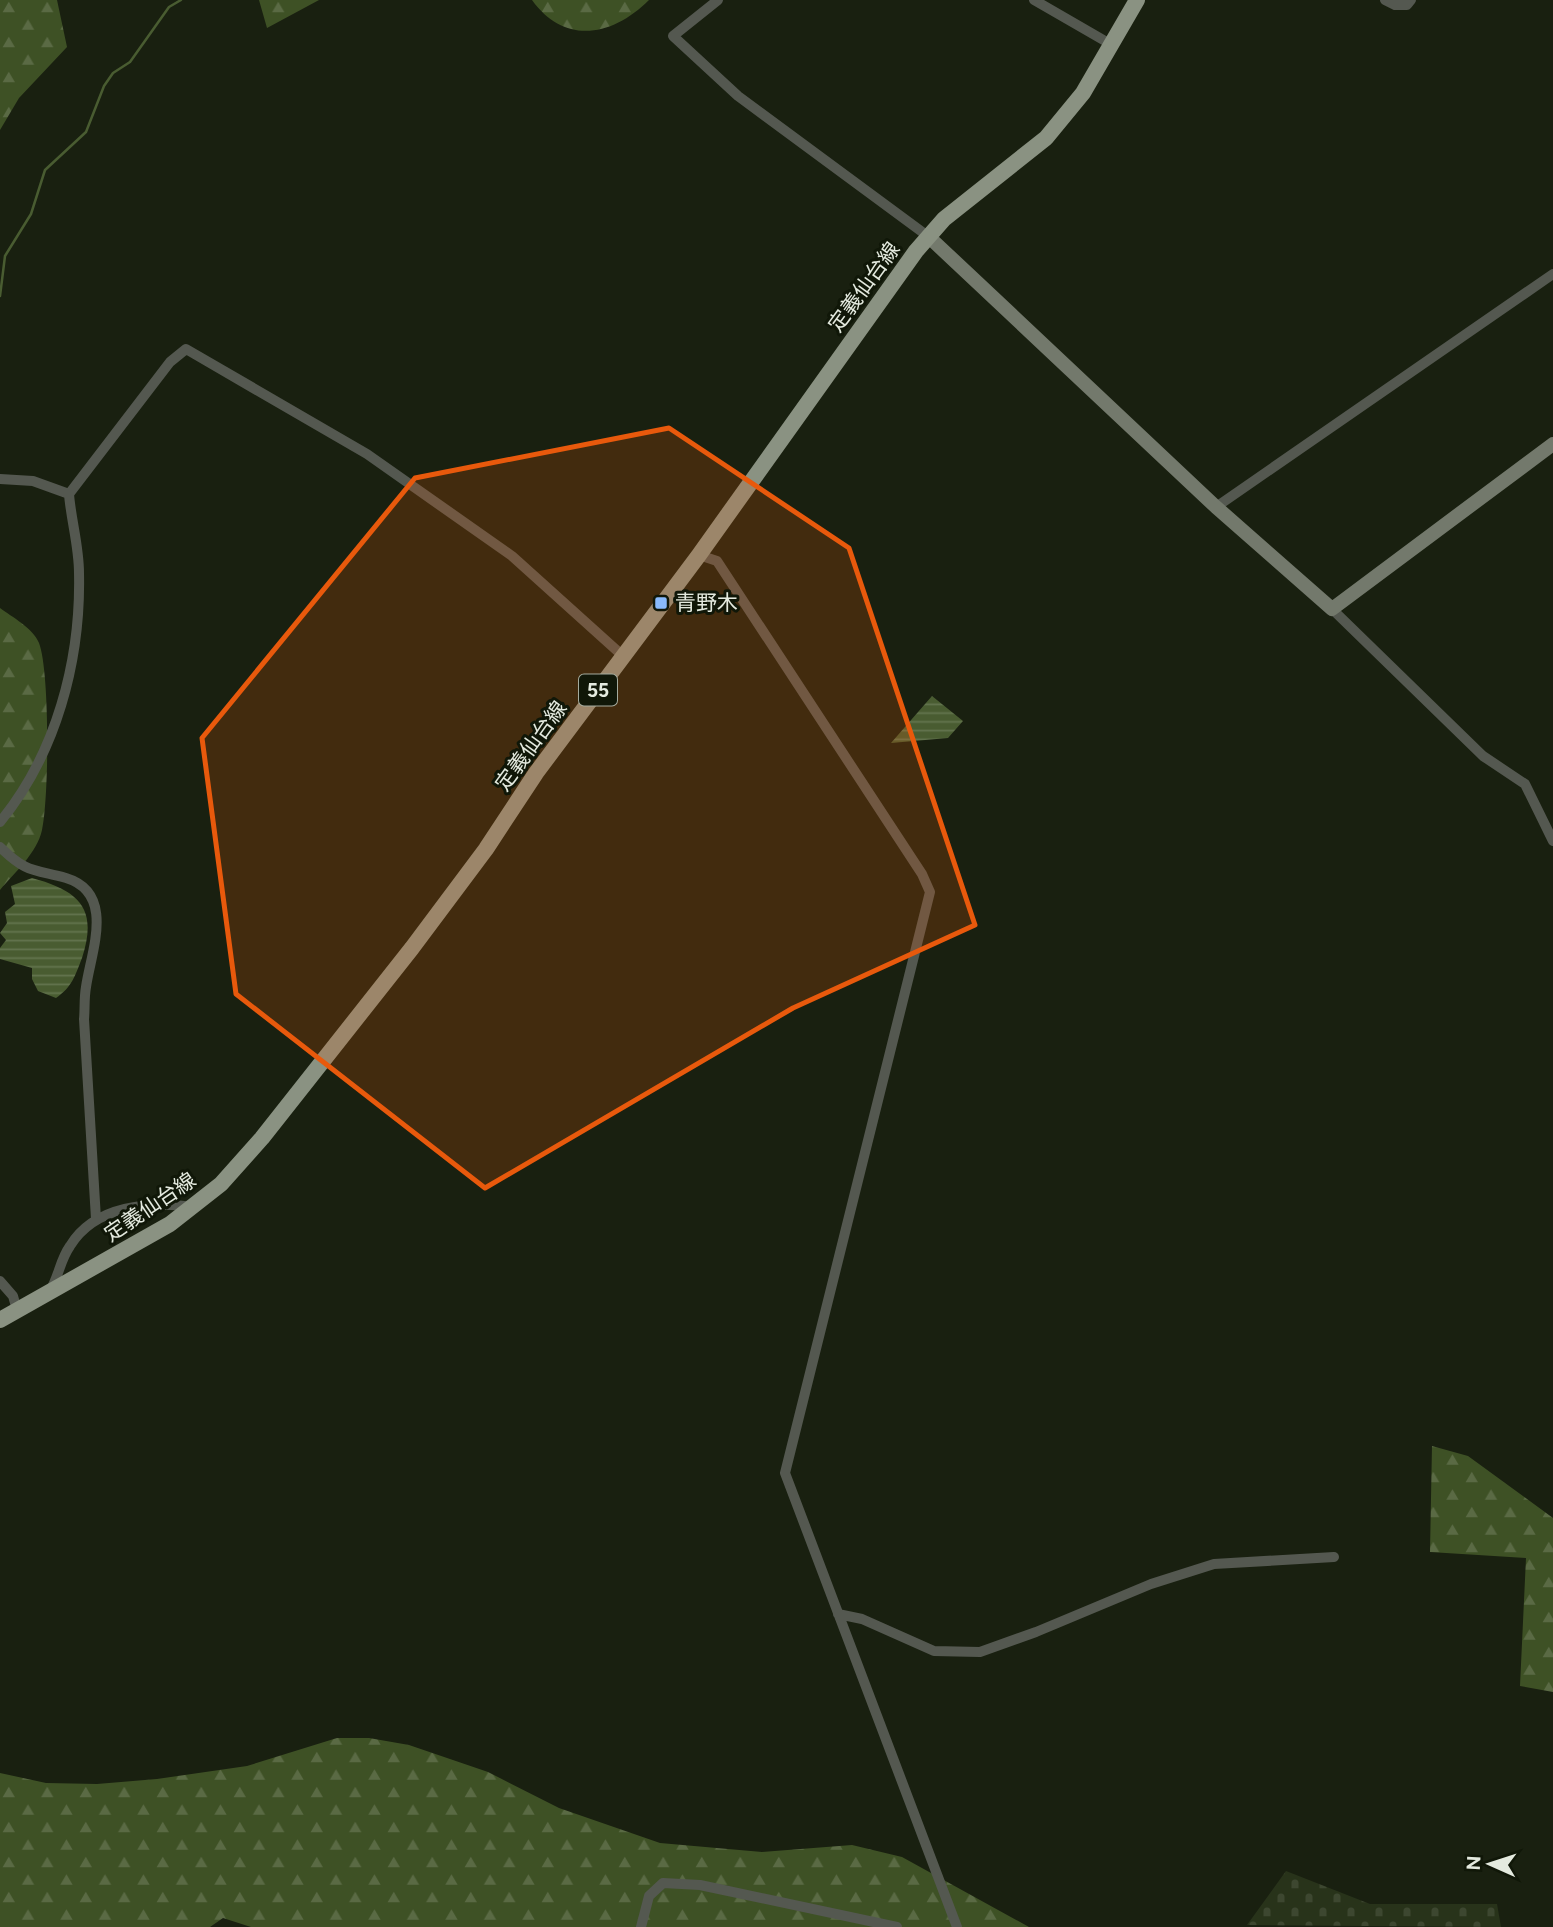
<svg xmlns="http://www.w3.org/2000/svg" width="1553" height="1927" viewBox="0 0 1553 1927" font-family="Figtree,'Noto Sans JP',sans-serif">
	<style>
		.forest { fill: url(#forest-firs) }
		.cemetery { fill: url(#cemetery-stones) }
		.water { fill: url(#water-rules) }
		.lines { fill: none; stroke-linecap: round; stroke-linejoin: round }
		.stream { stroke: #495c31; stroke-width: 2.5 }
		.street { stroke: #545850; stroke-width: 10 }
		.secondary { stroke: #73796c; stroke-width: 14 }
		.primary { stroke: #8a9282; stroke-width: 16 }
		.marked { fill: #e8590c; fill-opacity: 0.2; stroke: #e8590c; stroke-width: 5; stroke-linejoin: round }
		.poi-dot { fill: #89bafc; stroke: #101708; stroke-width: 2.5 }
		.labels { text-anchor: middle; stroke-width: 6; stroke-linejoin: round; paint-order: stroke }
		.shield { fill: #101708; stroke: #a4ab9e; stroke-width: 2 }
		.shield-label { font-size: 19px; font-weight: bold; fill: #e4eadf }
		.street-label { font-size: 21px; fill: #e4eadf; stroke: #101708 }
		.poi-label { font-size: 21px; fill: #e4eadf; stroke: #101708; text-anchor: start }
	</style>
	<defs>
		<pattern id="forest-firs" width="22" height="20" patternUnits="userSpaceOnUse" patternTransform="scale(1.75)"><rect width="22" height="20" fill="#3e5125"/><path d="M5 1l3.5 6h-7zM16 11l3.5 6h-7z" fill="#5a6a44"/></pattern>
		<pattern id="cemetery-stones" width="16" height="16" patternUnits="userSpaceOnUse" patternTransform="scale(1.75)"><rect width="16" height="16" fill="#28331a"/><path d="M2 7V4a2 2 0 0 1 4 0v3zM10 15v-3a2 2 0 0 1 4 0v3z" fill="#3d4730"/></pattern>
		<pattern id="water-rules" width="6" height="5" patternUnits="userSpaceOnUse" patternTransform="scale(1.75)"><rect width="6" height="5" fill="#495c31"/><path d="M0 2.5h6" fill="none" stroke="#63744e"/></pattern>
	</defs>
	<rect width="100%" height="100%" fill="#192010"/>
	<path class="forest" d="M0,0H57L67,47L19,98L0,130Z
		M259,0H319L267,28Z
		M532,0H649C613,36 565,46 532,0Z
		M0,608C12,617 33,628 39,643C50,672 49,798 42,830C37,853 15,872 0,890Z
		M1432,1446L1468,1456L1553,1518V1692L1520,1686L1526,1558L1430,1552Z
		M337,1738H369L409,1745L488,1772L559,1808L660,1843L762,1852L852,1845L902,1857L1029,1927H251L223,1918L210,1927H0V1773L46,1783L97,1784L157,1779L247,1766Z"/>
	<path class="cemetery" d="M1286,1871L1370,1904H1497L1501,1927L1247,1925Z"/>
	<path class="water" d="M932,696L963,721L948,738L891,743Z
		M32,878C80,891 98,909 82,958C75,976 72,987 56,998L38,991L32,979V968L0,959V948L6,940L0,933L7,923L5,912L15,904L11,886Z"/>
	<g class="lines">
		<path class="stream" d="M0,296L5,256L31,214L45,170L86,132L104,86L113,73L130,62L169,7L181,0"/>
		<path class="street" d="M718,0L673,36L738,96L929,237
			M1034,0L1112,45
			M1385,0L1395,5H1407L1411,0
			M0,479L33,481L69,494
			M1216,507L1553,274
			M699,555L717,561L922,874L930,892L785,1473L957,1927
			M1332,609L1483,756L1525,784L1553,841
			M0,822C56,754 81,661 79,573C79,546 71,520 69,494L170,362L186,349L367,454L512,556L623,656
			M0,847C27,873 32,869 66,878C116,893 91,952 86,987C84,998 85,1009 84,1019L96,1219
			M0,1281L13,1296L17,1310
			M50,1291C59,1276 60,1260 70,1246C95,1205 150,1201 193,1207
			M838,1614L862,1619L934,1651L980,1652L1036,1632L1151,1584L1214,1564L1334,1557
			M641,1927L649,1896L663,1883L700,1885L897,1927"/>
		<path class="secondary" d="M929,237L1216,507L1332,609L1553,444"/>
		<path class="primary" d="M0,1320L170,1224L221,1184L262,1138L412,948L486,849L536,773L699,555L916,251L944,219L1046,138L1083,93L1137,0"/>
	</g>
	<path class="marked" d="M669,428L849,548L975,925L793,1008L485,1188L236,994L202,738L415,478Z"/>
	<rect class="poi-dot" x="654" y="596" width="14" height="14" rx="3.5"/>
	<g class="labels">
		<rect class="shield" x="579" y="674.5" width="38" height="31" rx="5"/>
		<g class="shield-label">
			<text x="598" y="697">55</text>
		</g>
		<g class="street-label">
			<text transform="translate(864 287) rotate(-54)" y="7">定義仙台線</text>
			<text transform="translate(531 746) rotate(-54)" y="7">定義仙台線</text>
			<text transform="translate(150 1207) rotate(-34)" y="7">定義仙台線</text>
		</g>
		<g class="poi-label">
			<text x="675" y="610">青野木</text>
		</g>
	</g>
	<g transform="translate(1490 1864) rotate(273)" stroke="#101708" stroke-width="5" paint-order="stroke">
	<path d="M0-5L12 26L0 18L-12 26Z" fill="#e4eadf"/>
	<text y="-10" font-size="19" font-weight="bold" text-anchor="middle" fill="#e4eadf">N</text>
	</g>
</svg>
